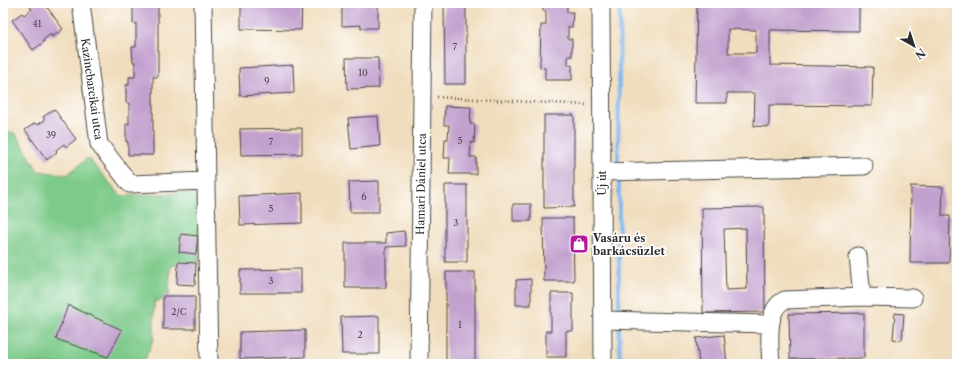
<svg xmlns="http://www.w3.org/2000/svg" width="960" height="367" viewBox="0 0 960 367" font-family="'Libre Caslon Text',serif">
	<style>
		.green { fill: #7dca8a; stroke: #547a5a }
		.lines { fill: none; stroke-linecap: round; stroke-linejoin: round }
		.stream { stroke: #7bb8ee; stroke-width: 4 }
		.building { fill: #c2a1cf; fill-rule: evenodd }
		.minor-casing { stroke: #494641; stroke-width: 19 }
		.path { stroke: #494641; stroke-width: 2.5; stroke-dasharray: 1 3; stroke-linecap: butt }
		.minor { stroke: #fff; stroke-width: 17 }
		.labels { text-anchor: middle; stroke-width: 3.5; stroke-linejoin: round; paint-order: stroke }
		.number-label { font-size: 9px; fill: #514854 }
		.street-label { font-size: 11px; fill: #2b2b2b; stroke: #fff }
		.poi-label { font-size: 11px; font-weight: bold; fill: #2b2b2b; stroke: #fff; text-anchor: start }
	</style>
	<rect width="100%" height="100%" fill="#fff"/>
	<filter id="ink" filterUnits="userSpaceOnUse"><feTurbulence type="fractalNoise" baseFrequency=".025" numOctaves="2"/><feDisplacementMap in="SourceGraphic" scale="8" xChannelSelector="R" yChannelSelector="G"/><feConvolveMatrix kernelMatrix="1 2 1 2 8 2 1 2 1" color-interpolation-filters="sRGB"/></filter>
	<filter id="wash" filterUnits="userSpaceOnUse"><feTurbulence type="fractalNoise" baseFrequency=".012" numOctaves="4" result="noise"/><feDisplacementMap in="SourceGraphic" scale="16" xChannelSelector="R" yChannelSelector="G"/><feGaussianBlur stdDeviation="0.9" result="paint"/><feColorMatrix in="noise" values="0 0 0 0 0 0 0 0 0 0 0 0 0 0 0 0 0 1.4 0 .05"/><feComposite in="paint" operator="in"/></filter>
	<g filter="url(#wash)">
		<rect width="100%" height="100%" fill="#f0ddbd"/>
		<path class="green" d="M3,132L15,133L38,171L67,175L88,158L121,196L198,192L199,261L170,266L169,297L154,302V338L143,364H7L3,330Z"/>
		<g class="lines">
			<path class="stream" d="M618,163L620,3
				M619,178V316
				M619,325L620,364"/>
		</g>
		<g id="blocks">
			<path class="building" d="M35,3H44L63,29L52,37L51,34L43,40L44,42L33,50L12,20L22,13L24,15L32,9L30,7Z
				M135,3H158V77H153V155H128V142H126V124H129V103H126V85H129V77H135V62H133L132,47H136V23L133,24V8H135Z
				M241,3H302L301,30L241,29Z
				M340,3H375V6H378V28H361V25L342,26V6H340Z
				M444,3H466V84H445Z
				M543,3H567V12H573L572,27H568V39H572V56H568V65H572V80H545V68L540,67L541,25H546V11H543Z
				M697,3H859V31L770,30V65L873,67L872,106L769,105V127L754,126L755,93H727V103H695ZM728,29L756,30V53H728Z
				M346,58H378L379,88L347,89Z
				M293,65L294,93L240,96L239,68Z
				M445,106L471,107L470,124H475L474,143L471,142L470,157H476V174H449L450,158H444L445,139H448L449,125H444Z
				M54,109L76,139L66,147L64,144L56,150L57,152L47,160L25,130L35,123L37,125L45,120L43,117Z
				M544,115H574V207L544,208Z
				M378,116L380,146L351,149L348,118Z
				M302,128V154L241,155L240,129Z
				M379,181V212H350L349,182Z
				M445,185H467V262H445Z
				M911,186L943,187L942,216H950L949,263H910Z
				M302,193V223L240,225L239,196Z
				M513,204H531V221H513Z
				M764,207L765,312L703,313L702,208ZM746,228L747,289L726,290L724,229Z
				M543,218H573L574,281H544Z
				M404,231L406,246L386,247V288H345V243H386V233Z
				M181,234L198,236L196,254L179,252Z
				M178,262L196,263L195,285L177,284Z
				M301,269V293H240V270Z
				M446,272H475V364H446Z
				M531,279V305H516V280Z
				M551,293H573V331H566V357H546V331H551Z
				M163,296H195V329H163Z
				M68,305L122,330L108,357L56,339Z
				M864,313V358L790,359L789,314Z
				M895,313L904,314L902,340L893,339Z
				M379,316V354H342L341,317Z
				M305,330V357L240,359V332Z
				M724,335L727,364H699L696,338Z"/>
		</g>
	</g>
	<g filter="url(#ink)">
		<use href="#blocks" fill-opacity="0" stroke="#494641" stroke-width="1"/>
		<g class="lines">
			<g class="minor-casing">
				<path id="minor" d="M81,3L99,144L130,184L206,181
					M203,3L209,364
					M601,3L603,364
					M602,172L864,166
					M858,256L862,297
					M603,320L770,324
					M419,364L423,3
					M771,364C770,346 765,308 785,300L862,297L913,298"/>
			</g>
			<path class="path" d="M437,97L588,105"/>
			<use href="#minor" class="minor"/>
		</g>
	</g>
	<defs>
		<g id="shop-square" transform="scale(1)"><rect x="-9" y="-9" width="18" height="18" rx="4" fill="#b5179e" stroke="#fff"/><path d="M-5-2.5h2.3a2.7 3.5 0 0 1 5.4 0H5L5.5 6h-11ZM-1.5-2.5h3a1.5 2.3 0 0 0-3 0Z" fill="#fff"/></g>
	</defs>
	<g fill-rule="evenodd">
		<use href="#shop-square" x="579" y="244"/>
	</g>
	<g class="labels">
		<g class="number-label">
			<text x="37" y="27">41</text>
			<text x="455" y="50">7</text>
			<text x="363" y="76">10</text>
			<text x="267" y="84">9</text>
			<text x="51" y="138">39</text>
			<text x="460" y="144">5</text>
			<text x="271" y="145">7</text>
			<text x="364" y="200">6</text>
			<text x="271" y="212">5</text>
			<text x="456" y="226">3</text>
			<text x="271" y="284">3</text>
			<text x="179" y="315">2/C</text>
			<text x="460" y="328">1</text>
			<text x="360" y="338">2</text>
		</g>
		<g class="street-label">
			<text transform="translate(92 89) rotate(82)" y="4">Kazincbarcikai utca</text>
			<text transform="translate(602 183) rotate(-90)" y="4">Új út</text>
			<text transform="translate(421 184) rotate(-89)" y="4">Hamari Dániel utca</text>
		</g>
		<g class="poi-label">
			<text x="593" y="242">Vasáru és<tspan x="593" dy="13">barkácsüzlet</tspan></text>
		</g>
	</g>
	<rect width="960" height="367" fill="none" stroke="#fff" stroke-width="16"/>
	<g transform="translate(914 46) rotate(141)" stroke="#ffffff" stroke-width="3" paint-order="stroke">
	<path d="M0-3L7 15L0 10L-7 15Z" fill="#2b2b2b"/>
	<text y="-6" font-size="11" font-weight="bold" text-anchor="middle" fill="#2b2b2b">N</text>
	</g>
</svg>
